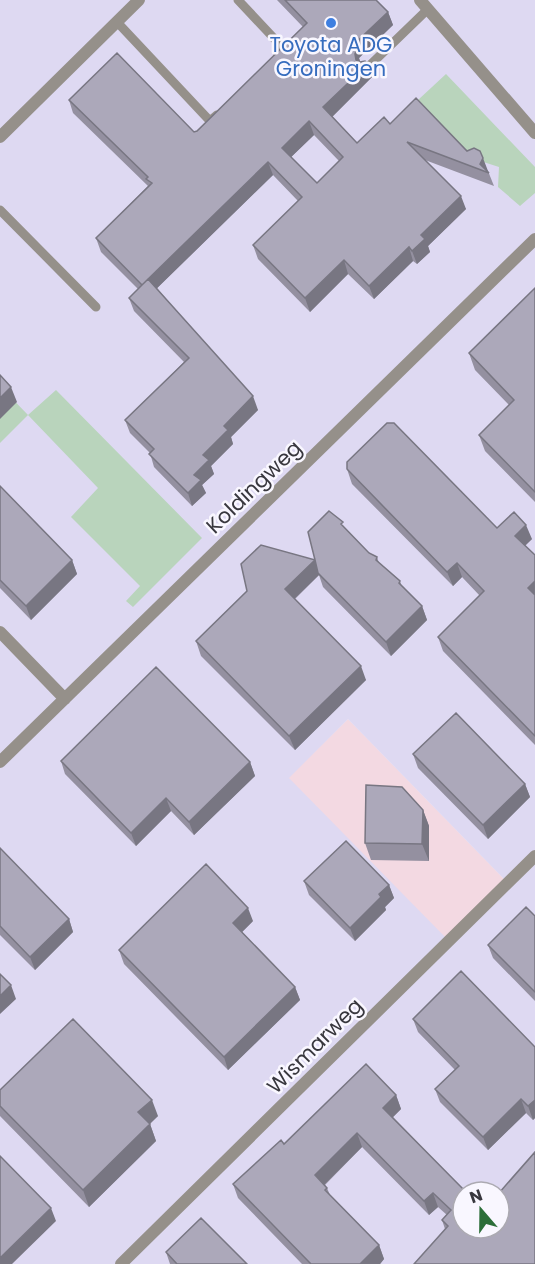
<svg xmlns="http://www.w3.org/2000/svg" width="535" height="1264" viewBox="0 0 535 1264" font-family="Poppins,sans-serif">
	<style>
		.commercial { fill: #f3d9e2 }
		.built { fill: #ded9f2; fill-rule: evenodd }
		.green { fill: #b9d4bc }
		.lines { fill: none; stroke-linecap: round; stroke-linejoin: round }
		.lane { stroke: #95908a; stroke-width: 9 }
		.street { stroke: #95908a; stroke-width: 12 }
		.wall { fill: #9490a0; fill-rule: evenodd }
		.shaded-wall { fill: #787682 }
		.building { fill: #aca8ba; stroke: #787682; stroke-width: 1.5; fill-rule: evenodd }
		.shop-dot { fill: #3f7fe0; stroke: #f9f7ff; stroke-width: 2 }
		.labels { text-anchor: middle; stroke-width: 5; stroke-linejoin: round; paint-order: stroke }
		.shop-label { font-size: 21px; fill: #366cbe; stroke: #f9f7ff }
		.street-label { font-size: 21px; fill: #38373e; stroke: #f9f7ff }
	</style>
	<rect width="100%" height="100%" fill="#ece8fb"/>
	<path class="commercial" d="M348,719L506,881L447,940L288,778Z"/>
	<path class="built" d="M0,0H535V1264H0ZM348,719L506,881L447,939L289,778ZM463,1192H499V1228H463Z"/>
	<path class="green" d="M446,74L535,167V193L520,206L498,187L499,167L471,158L418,100Z
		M0,386L28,415L56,390L202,538L133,607L126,601L140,586L71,517L98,488L28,415L0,443Z"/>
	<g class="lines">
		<path class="lane" d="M238,0L284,49L278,55
			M117,22L210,121L217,115
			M366,69L428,9
			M0,210L96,307"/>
		<path class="street" d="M420,0L535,133
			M0,137L139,0
			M0,632L65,699
			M0,762L535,239
			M121,1264L535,856"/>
	</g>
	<path class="wall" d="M277,0H376L388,12L393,25L359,58L360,62L368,64L372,77L332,117L357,143L390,124L488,171L494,186L425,160L466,209L428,246L430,252L417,264L413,261L374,299L348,274L310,312L258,259L253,245L298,201L273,175L157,288L258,410L231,437L233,444L211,466L214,474L202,485L206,493L192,506L154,467L150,453L130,433L125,420L184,362L134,311L129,298L138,289L101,252L96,238L148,186L73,113L69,100L194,132L197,131L303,27ZM314,135L339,161L317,183L291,157Z
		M535,288V502L485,451L479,435L509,405L475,370L469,353Z
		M347,469L497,528L532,539L525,546L535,555V745L443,651L438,637L480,596L462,577L453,586L352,484Z
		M0,486L72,560L77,574L31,620L0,588Z
		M344,527L369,553L377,557L379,563L400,581L402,587L422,606L427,620L391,656L323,587L319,575L295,599L366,680L295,750L201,656L196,641L247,591L315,560Z
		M413,754L525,784L530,797L488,839L418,768Z
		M61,761L250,762L255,776L194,835L171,811L136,846L65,774Z
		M423,810L429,826V861L371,860L365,843Z
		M0,848L69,919L73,932L35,970L0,935Z
		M304,881L389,885L394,898L385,907L386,910L355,941L309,895Z
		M535,916V1001L493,958L488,945Z
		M253,921L242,932L295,987L300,1000L228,1070L124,964L119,950Z
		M413,1019L535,1047V1118L533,1120L526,1113L488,1150L440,1102L435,1089L455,1070L418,1032Z
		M0,1090L158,1116L150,1124L156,1141L89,1207L0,1116Z
		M396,1095L401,1109L393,1117L535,1264L445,1229L442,1220L447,1215L438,1207L429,1215L362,1147L325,1185L327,1188L330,1195L379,1245L384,1259L380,1264H302L238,1198L233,1184L284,1144Z
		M166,1252L247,1264H170Z"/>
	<path class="shaded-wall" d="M388,12L393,25L359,58L361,64H368L372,77L328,121L323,107L356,60L352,46Z
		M309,121L314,135L287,161L282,148Z
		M483,158L488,171L487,172L480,164Z
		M268,162L273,175L147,298L142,285Z
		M461,196L466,209L428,246L430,252L417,264L412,251L421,235Z
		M409,247L413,261L374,299L369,286Z
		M344,260L348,274L310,312L305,298Z
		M11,387L17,402L0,419V398Z
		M253,396L258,410L231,437L233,444L211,466L214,474L202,485L206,493L192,506L188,493L194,475L203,455L224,426Z
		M526,525L532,539L520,550L515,536Z
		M72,560L77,574L31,620L26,606Z
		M315,560L319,575L290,603L285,589Z
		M457,563L462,577L453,586L447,572Z
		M535,581V601L528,588Z
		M422,606L427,620L391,656L386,642Z
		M361,666L366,680L295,750L289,736Z
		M250,762L255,776L194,835L189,822Z
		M525,784L530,797L488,839L483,825Z
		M166,798L171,811L136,846L131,833Z
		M423,810L429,826V861L422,844Z
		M389,885L394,898L385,907L386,910L355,941L350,928L379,894Z
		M248,908L253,921L238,936L233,923Z
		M69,919L73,932L35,970L30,957Z
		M11,985L16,999L0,1014V996Z
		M295,987L300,1000L228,1070L224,1057Z
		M396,1095L401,1109L388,1122L383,1108Z
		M521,1099L526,1113L488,1150L483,1137Z
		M152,1100L158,1116L144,1129L138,1112Z
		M535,1100V1118L533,1120L528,1106Z
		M150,1124L156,1141L89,1207L83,1190Z
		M357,1133L362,1147L320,1189L315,1175Z
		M433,1193L438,1207L429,1215L424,1201Z
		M51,1208L56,1221L12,1264H0V1258Z
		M379,1245L384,1259L380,1264H360Z"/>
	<path class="building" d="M285,0H376L388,12L352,46L356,51L355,54L356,60L360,62L365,61L368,64L323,107L357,143L384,117L390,124L416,98L467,151L474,148L480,151L483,158L480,164L489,173L407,142L461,196L421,235L425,239L412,251L409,247L369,286L344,260L305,298L253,245L302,197L268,162L142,285L96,238L152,183L146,179L148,177L69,100L117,53L194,132L197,131L307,23ZM309,121L343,157L317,183L282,148Z
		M148,279L253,396L224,426L228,430L203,455L209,460L194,475L201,480L188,493L149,454L154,449L125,420L189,358L129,298Z
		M535,288V492L479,435L514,400L469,353Z
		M0,375L11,387L0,398Z
		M387,423H394L497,528L514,512L526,525L515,536L535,555V581L528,588L535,595V736L438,637L484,591L457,563L447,572L347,469V462Z
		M0,486L72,560L26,606L0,580Z
		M329,511L343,522L341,524L369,553L377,557L376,560L400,581L399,583L422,606L386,642L318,573L315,560L285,589L361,666L289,736L196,641L247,591L241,564L261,545L315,560L308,532Z
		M156,667L250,762L189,822L166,798L131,833L61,761Z
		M456,713L525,784L483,825L413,754Z
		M366,785L402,787L423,810L422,844L365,843Z
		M346,841L389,885L379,894L381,897L350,928L304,881Z
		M0,848L69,919L30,957L0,926Z
		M206,864L248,908L233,923L295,987L224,1057L119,950Z
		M526,907L535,916V992L488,945Z
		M461,971L535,1047V1100L528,1106L521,1099L483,1137L435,1089L459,1066L413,1019Z
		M0,974L11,985L0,996Z
		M73,1019L152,1100L138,1112L150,1124L83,1190L0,1106V1090Z
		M366,1064L396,1095L383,1108L466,1192H463V1228H499V1193L535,1152V1264H414L448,1226L442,1220L451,1210L433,1193L424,1201L357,1133L315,1175L327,1188L325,1190L379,1245L360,1264H311L233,1184L281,1140L284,1144Z
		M0,1156L51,1208L0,1258Z
		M485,1185L493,1192H478Z
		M201,1218L247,1264H177L166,1252Z"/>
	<circle class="shop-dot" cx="331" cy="23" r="6"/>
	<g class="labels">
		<g class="shop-label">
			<text x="331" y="52">Toyota ADG<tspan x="331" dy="24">Groningen</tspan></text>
		</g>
		<g class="street-label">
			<text transform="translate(254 487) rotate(-44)" y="7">Koldingweg</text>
			<text transform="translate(315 1046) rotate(-45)" y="7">Wismarweg</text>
		</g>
	</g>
	<g transform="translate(481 1210) rotate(340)"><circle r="28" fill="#f9f7ff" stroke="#acaab2" stroke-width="1.5"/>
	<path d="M0-4.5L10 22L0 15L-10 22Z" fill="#2c6e39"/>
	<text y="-9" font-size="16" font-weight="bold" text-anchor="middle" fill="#38373e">N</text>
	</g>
</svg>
